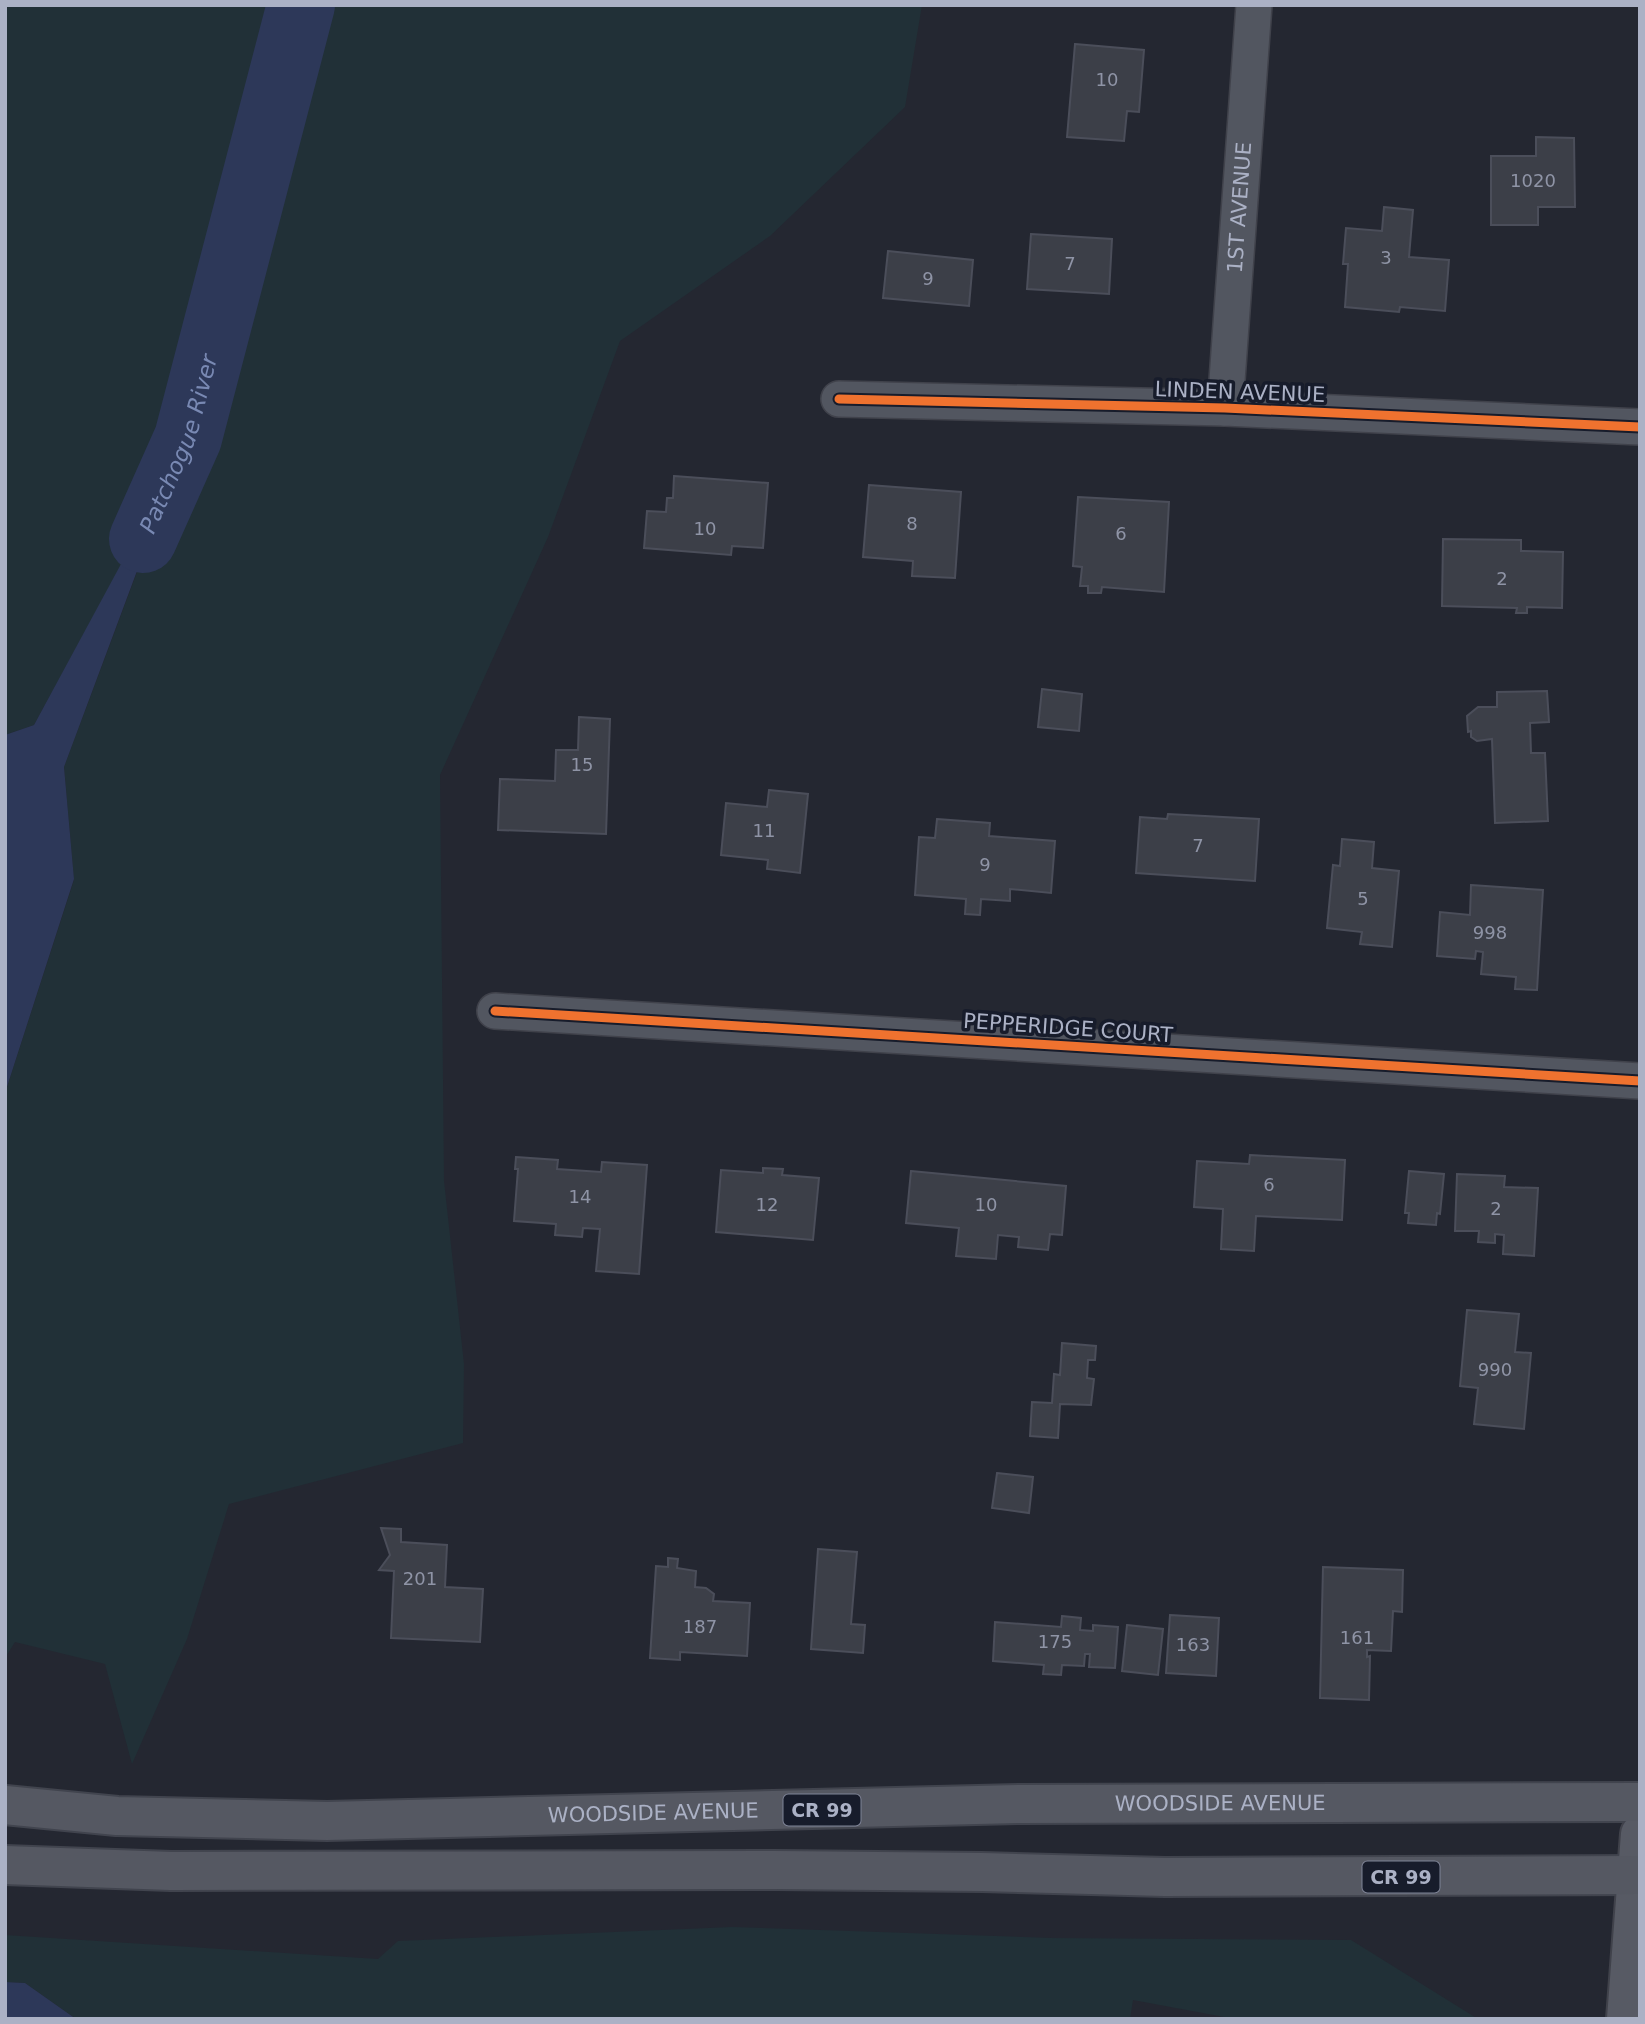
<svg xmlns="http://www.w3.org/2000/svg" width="1645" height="2024" viewBox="0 0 1645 2024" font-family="'DejaVu Sans',sans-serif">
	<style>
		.green { fill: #213037 }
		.water { fill: #2d3859 }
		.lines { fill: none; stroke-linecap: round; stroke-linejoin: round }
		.river { stroke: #2d3859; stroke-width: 68 }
		.building { fill: #3c3f48; stroke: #4b4e5a; stroke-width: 2 }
		.street-casing { stroke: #40424b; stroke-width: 38 }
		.secondary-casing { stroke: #40424b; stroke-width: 42 }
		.primary-casing { stroke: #41444e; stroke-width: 42 }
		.street { stroke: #525660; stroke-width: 35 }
		.secondary { stroke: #575a64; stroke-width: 38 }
		.primary { stroke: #555862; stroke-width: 38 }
		.cycleway-casing { stroke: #171c2b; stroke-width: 13 }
		.cycleway { stroke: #ef722f; stroke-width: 9 }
		.labels { text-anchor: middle; stroke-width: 7; stroke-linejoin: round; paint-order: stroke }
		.number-label { font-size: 18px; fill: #8f94a6 }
		.shield { fill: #171c2b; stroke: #7f8497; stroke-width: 2 }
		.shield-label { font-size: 19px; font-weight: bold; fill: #abb1c5 }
		.street-label { font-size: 21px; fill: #abb1c5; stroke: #171c2b }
		.water-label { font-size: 23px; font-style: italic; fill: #7989b3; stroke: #171c2b }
	</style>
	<rect width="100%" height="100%" fill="#242731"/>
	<path class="green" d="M5,5H922L905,107L770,236L620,341L548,537L440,775L444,1181L464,1364L463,1443L229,1504L187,1639L132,1764L105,1664L15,1642L5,1658V1093L74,880L64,767L179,460L34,725L5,735Z
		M732,1927L1051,1938L1351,1940L1478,2019H1235L1133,2000L1130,2019H76L25,1983L5,1982V1935L378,1959L398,1941Z"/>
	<path class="water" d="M181,453L64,767L74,879L5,1093V735L34,725Z
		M5,1982L25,1983L76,2019H5Z"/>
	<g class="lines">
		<path class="river" id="s1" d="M143,539L188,438L301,5"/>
	</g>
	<path class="building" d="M1075,44L1144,50L1139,112L1127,111L1124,141L1067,137Z
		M1536,137L1574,138L1575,207H1538V225H1491V156H1536Z
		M1384,207L1413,210L1409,257L1449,260L1445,311L1400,307L1399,312L1345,307L1348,264H1343L1346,228L1382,231Z
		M1031,234L1112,239L1109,294L1027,289Z
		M888,251L973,260L969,306L883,298Z
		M674,476L768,483L763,548L732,546L731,555L644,548L647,511L666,512L667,498H673Z
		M869,485L961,492L955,578L912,576L913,561L863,557Z
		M1078,497L1169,502L1164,592L1102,587L1101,593H1088V586H1080L1082,567L1073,566Z
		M1443,539L1521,540V551L1563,552L1562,608L1527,607V613H1516L1517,608L1442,606Z
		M1042,689L1082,694L1079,731L1038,727Z
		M1547,691L1549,722L1530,723L1531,753H1545L1548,821L1495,823L1492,739L1477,741L1471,737V731L1468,732L1467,716L1478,707H1497V692Z
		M579,717L610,719L606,834L498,830L500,779L555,781L556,750H578Z
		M769,790L808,794L800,873L767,869L768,860L721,855L726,803L767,807Z
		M1168,814L1259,819L1255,881L1136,873L1140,817L1167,819Z
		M937,819L990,823L989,836L1055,841L1051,893L1010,889V901L981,899L980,915L965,914L966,899L915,895L919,837L935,838Z
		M1342,839L1374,842L1372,868L1399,871L1392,947L1360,944L1362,932L1327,928L1333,865L1340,866Z
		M1471,885L1543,890L1537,990L1515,989L1516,977L1481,974L1483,952L1476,951L1475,959L1437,956L1440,912L1470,915Z
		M1250,1155L1345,1160L1342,1220L1256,1216L1254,1251L1221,1249L1223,1209L1194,1207L1197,1161L1249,1164Z
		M516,1157L558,1160L557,1169L601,1172L602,1162L647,1165L639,1274L596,1271L600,1229L583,1228L582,1237L555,1235L556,1224L514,1221L518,1169H515Z
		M763,1168L783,1169L782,1175L819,1178L813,1240L716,1232L721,1170L763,1173Z
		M911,1171L1066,1186L1062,1235L1050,1234L1048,1250L1018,1247L1019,1237L998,1235L996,1259L956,1256L959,1228L906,1223Z
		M1409,1171L1444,1174L1440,1214L1437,1213L1436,1225L1408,1223L1409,1213H1405Z
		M1457,1174L1505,1176L1504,1187L1538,1188L1534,1256L1503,1254L1504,1235L1495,1234V1243L1478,1242L1479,1231H1455Z
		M1467,1310L1519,1314L1515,1352L1531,1353L1524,1429L1474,1424L1478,1388L1460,1386Z
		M1062,1343L1096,1346L1095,1360H1088L1087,1378L1094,1379L1091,1405L1060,1404L1058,1438L1030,1436L1032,1402L1052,1403L1054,1374L1060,1375Z
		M997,1473L1033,1477L1029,1513L992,1508Z
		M381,1528L401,1529V1542L447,1545L445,1587L483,1589L480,1642L391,1638L394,1571L379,1570L390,1555Z
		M818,1549L857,1552L851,1624L865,1625L863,1653L811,1649Z
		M668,1558L678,1559L677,1568L696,1571L695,1587L706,1588L714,1594L713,1601L750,1603L747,1656L680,1652V1660L650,1658L656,1566L668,1567Z
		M1323,1567L1403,1570L1402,1612L1393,1611L1391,1651L1367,1650V1657L1370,1656L1369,1700L1320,1698Z
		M1170,1615L1219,1618L1216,1676L1166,1673Z
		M1062,1616L1081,1618L1080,1630L1093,1631V1625L1118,1627L1115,1668L1089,1667L1090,1654H1085L1084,1666L1062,1665L1061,1675L1043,1674L1044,1665L993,1661L995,1622L1061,1627Z
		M1127,1625L1163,1629L1158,1675L1122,1671Z"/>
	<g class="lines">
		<g class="street-casing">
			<g id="street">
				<path d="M839,399L1225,408L1640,427"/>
				<path id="s2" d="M1225,408L1254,5"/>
				<path d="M495,1011L1640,1081"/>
			</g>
		</g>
		<g class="secondary-casing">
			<path id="secondary" d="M1626,2019L1640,1834"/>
		</g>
		<g class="primary-casing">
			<g id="primary">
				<path id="s3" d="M5,1805L117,1816L327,1821L1018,1804L1640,1802"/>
				<path d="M5,1865L171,1871L776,1870L982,1872L1165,1877L1640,1875"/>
			</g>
		</g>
		<use href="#street" class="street"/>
		<use href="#secondary" class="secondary"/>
		<use href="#primary" class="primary"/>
		<g class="cycleway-casing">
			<path id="cycleway" d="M839,399L1225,408L1640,427
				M495,1011L1640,1081"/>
		</g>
		<use href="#cycleway" class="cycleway"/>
	</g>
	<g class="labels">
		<g class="number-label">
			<text x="1107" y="86">10</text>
			<text x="1533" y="187">1020</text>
			<text x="1386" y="264">3</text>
			<text x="1070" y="270">7</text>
			<text x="928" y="285">9</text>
			<text x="912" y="530">8</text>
			<text x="705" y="535">10</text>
			<text x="1121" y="540">6</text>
			<text x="1502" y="585">2</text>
			<text x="582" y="771">15</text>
			<text x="764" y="837">11</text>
			<text x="1198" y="852">7</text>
			<text x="985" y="871">9</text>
			<text x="1363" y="905">5</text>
			<text x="1490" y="939">998</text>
			<text x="1269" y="1191">6</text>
			<text x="580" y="1203">14</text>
			<text x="767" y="1211">12</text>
			<text x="986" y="1211">10</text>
			<text x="1496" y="1215">2</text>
			<text x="1495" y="1376">990</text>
			<text x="420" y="1585">201</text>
			<text x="700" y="1633">187</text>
			<text x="1357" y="1644">161</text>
			<text x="1055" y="1648">175</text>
			<text x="1193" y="1651">163</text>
		</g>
		<g class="shield">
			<rect x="783.5" y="1794.5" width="77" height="31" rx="5"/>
			<rect x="1362.5" y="1861.5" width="77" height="31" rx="5"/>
		</g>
		<g class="shield-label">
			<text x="822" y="1817">CR 99</text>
			<text x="1401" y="1884">CR 99</text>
		</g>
		<g class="street-label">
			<text dy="7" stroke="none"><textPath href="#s2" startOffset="201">1ST AVENUE</textPath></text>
			<text transform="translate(1240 392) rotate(2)" y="7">LINDEN AVENUE</text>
			<text transform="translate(1068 1028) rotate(4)" y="7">PEPPERIDGE COURT</text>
			<text dy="7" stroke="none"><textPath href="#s3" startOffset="1216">WOODSIDE AVENUE</textPath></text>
			<text dy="7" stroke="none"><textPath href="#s3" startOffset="649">WOODSIDE AVENUE</textPath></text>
		</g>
		<g class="water-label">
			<text dy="8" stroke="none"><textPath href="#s1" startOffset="102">Patchogue River</textPath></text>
		</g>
	</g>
	<rect width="1645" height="2024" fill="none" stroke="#abb1c5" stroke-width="14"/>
</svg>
